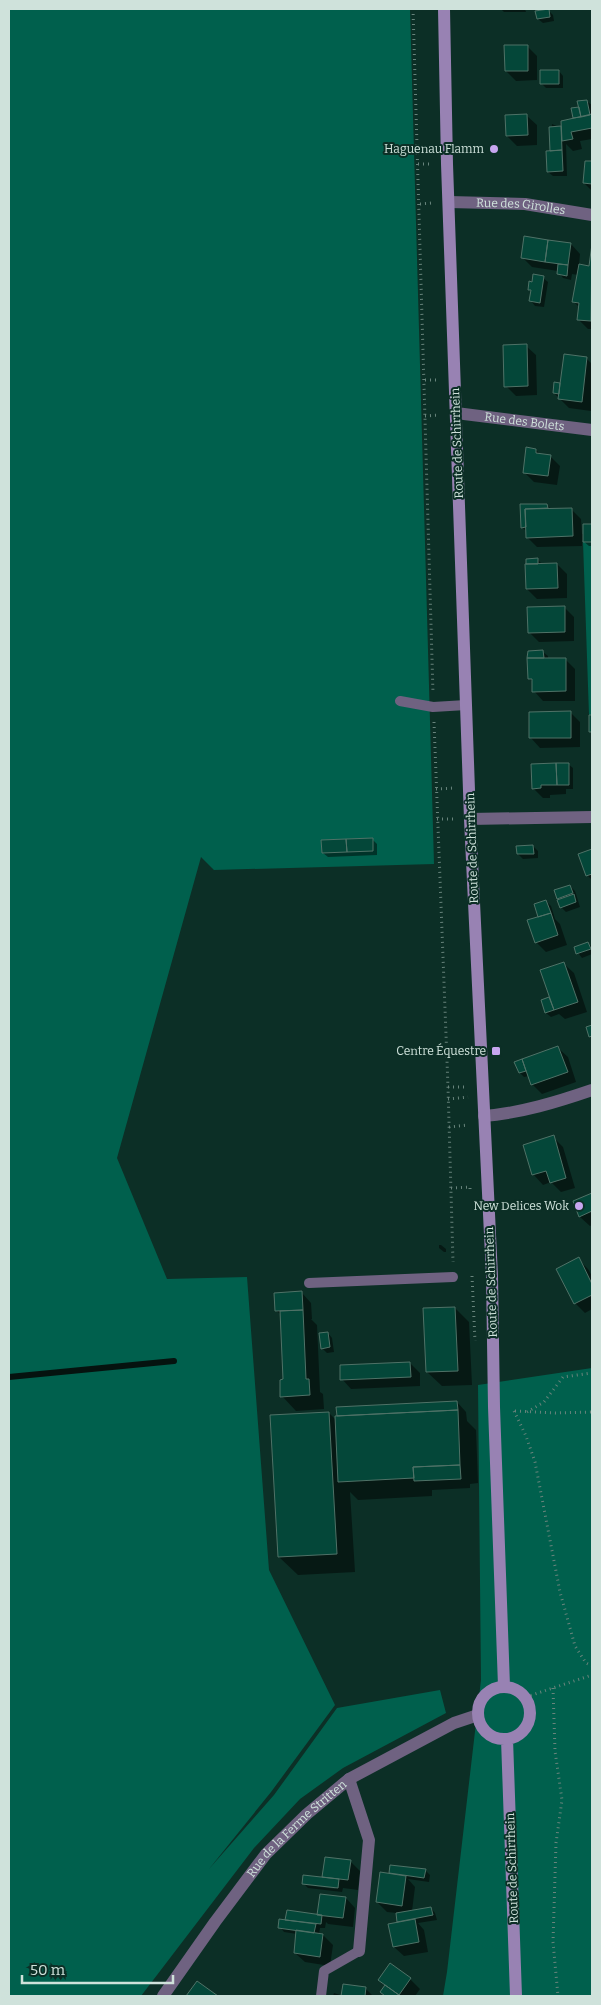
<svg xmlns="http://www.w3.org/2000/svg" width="601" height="2005" viewBox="0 0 601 2005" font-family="Bitter,serif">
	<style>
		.green { fill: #00604d }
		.shadow { fill: #0007 }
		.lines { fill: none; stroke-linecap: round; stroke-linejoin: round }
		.stream { stroke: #05130f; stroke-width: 6 }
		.building { fill: #044739; stroke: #4f7267 }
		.path { stroke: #68847c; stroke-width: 3; stroke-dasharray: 1 4; stroke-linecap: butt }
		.lane { stroke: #6f6281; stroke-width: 10 }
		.street { stroke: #6f6281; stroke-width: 12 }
		.secondary { stroke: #9882b3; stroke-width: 12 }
		.poi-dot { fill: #c7a6ef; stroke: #0c2f26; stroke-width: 2 }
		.labels { text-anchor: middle; stroke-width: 4; stroke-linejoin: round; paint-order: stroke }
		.poi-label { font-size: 12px; fill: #cfe2db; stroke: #0c2f26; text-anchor: end }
		.street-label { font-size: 12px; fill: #cfe2db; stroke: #0c2f26 }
	</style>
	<rect width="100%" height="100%" fill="#0c2f26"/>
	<path class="green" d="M9,9H410L434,864L214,870L201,857L117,1158L167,1279L247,1277L269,1570L335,1705L271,1792L209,1869L274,1795L337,1708L440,1690L446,1713L343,1768L300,1799L254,1848L141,1996H9Z
		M583,542H592V715H589Z
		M592,1368V1996H443L447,1972L481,1680L478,1385Z"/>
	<path class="shadow" d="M501,9H525L526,12H504Z
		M548,10L553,15L554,21L543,23L538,19Z
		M527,46L537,56V80L516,81L506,71Z
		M559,71L563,76V88H546L542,84Z
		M586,101L592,105V139L580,141L582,149L573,151L566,144L567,176H553L548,172L552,124L563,129L574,119L573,109L580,108Z
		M527,116L537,125V145L517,146L507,136Z
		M586,162L592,163V191L584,183Z
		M571,244L580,254L579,265L590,267L592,252V329H588L578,319L580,308L573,301L578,275L572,274L571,280L563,278L558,271L532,267L522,257Z
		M543,278L548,282L544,307L535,306L531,301L532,292L529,290L533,283Z
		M526,346L536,355L537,395L516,396L506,386Z
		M586,358L592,364L591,411L569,408L554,393L555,384H561Z
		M536,450L541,455L550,456L560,466L557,485L534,482L524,472Z
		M547,505L552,510L571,509L581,519L582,534H584L591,525L592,546H589L582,540V546L537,547L527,537V532L522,527L521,506Z
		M537,559L542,564H557L567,574V598L537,599L527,589Z
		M564,607L574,617V641L539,642L529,632Z
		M543,652L548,656V659H565L575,669V701H543L534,691V683L529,678Z
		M570,712L580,722V747L540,748L531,738Z
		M568,764L573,768V789H566V794L550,795V798H543L533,788Z
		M372,839L377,844V855L328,857L323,853Z
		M533,846L538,851V858L523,859L518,854Z
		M592,850V880L588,876L580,854Z
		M570,886L575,891L580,907L566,912L561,907L560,900L558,898Z
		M546,901L551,906L555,919L560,924L567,945L546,952L536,942L539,918Z
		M588,943L592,947V954L582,958L578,953Z
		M564,964L574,973L587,1012L565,1019L559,1014L551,1017L546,1013L549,999L552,1002Z
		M558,1048L568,1057L576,1082L542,1094L532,1084L529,1076L524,1077L520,1073L522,1061L525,1064Z
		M553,1137L563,1147L575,1188L561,1192L551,1182L543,1185L534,1175L525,1145Z
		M592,1194V1225L590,1226L580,1217L574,1202Z
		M439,1245H441L446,1249V1252H444L439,1248Z
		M578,1259L588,1269L592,1276V1309L585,1313L575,1303Z
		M302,1293L311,1303L312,1319H311L317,1325L320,1392L323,1394L324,1409L296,1411L282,1396L284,1381L281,1315L277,1311Z
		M455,1308L469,1322L472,1385L442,1386L427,1372Z
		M328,1333L332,1338L334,1352L327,1353L322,1348Z
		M410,1363L420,1373V1386L351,1389L342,1379Z
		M457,1402L466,1412L467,1421L476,1430L478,1483L470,1484V1488L432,1490V1496L358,1500L350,1492L355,1572L298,1575L279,1557L329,1413L337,1421Z
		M350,1861L360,1871L358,1890L343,1888L342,1892L308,1888L305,1885L336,1889L324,1877Z
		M425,1870L430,1875L429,1882L408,1879L415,1887L412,1911L431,1908L435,1913L437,1920L418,1923L424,1930L428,1952L404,1956L394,1947L400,1923L397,1913L387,1912L377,1902L392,1875L390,1873Z
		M346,1898L355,1908L353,1927L328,1924L326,1922L325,1928H320L319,1934L323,1935L333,1945L330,1966L305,1962L295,1953L297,1934L284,1932L280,1927L286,1921L318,1916Z
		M410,1979L420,1989L415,1996H385L381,1992L386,1986L379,1980Z
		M344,1986L365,1988L373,1996H333L334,1993L343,1996Z"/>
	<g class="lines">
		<path class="stream" d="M9,1377L174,1361"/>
	</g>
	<path class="building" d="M549,9L550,17L537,19L535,11Z
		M504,45H528V71H505Z
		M540,70H559V84H540Z
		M587,100L590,115L581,117L577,101Z
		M579,107L581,117L573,118L571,108Z
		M527,114L528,135L506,136L505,115Z
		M592,114V128L571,132L573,139L562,141L561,121Z
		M561,126L562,150L550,151L549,127Z
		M562,150L563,171L547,172L546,151Z
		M585,161H592V184L583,183Z
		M524,236L548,240L545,262L521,258Z
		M548,240L571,243L568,265L545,262Z
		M592,244L591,321L577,320L579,303L572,302L579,264L589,266Z
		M558,264L568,265L567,276L557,274Z
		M533,274L544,276L540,303L529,301L531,290H528L529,281L532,282Z
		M527,344L528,386L504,387L503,345Z
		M564,354L587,357L582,402L558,399Z
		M554,382L560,383L559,394L553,393Z
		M526,447L536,449V453L551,455L548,476L523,473Z
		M520,504H547L548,508L525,509L526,527L521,528Z
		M572,508L573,536L526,538L525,509Z
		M583,524H592V542H583Z
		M538,558V564H526V559Z
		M557,563L558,588L526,589L525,564Z
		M565,606V632L528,633L527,607Z
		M543,650L544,658H527L528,651Z
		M527,658H566V691L532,692V679H528Z
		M571,711V738H529V712Z
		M589,715H592V732H589Z
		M556,763H569V785H557Z
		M556,763L557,785H541V788L532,789L531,764Z
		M373,838V851L347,852L346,839Z
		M346,839L347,852L322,853L321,840Z
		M533,845L534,854H517L516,846Z
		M592,849V874L586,876L578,854Z
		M570,885L573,893L557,899L554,890Z
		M574,894L576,902L560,908L557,900Z
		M546,900L551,913L538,917L534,904Z
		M551,913L558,935L535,943L527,920Z
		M588,942L591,949L576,954L574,947Z
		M564,962L578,1002L554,1010L540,970Z
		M549,997L554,1010L545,1013L541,1000Z
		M592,1025V1036L589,1037L586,1027Z
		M558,1046L568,1072L531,1085L522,1059Z
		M522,1059L526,1071L519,1073L514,1062Z
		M554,1135L566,1178L550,1183L546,1171L532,1175L523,1145Z
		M592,1193V1211L579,1217L573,1201Z
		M579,1257L592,1284V1295L574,1304L556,1269Z
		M302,1291L303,1310L275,1311L274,1293Z
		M455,1307L458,1371L426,1372L423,1308Z
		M303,1310L306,1379H309L310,1395L280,1397V1380L283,1379L280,1311Z
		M328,1332L330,1347L321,1349L319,1333Z
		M410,1362L411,1377L340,1380V1365Z
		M457,1401L458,1410L337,1416L336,1407Z
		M458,1410L460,1465L413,1467L414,1478L338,1482L335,1416Z
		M329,1412L337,1554L278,1557L270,1415Z
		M460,1465L461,1479L414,1481L413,1467Z
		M325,1857L351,1860L348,1880L322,1877Z
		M390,1865L426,1869L424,1878L389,1873Z
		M380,1872L406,1876L402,1906L376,1902Z
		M303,1875L339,1879L338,1888L302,1884Z
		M320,1894L346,1897L343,1918L317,1915Z
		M431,1907L433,1915L397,1922L396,1913Z
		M287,1910L322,1915L321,1924L285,1920Z
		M279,1919L316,1924L314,1933L278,1928Z
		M415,1919L419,1942L393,1947L388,1924Z
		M296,1930L323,1934L320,1957L294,1953Z
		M390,1963L411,1978L399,1995L378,1980Z
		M197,1981L218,1996H186Z
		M343,1984L366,1987L365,1996H341Z
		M385,1985L399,1995L400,1996H385L380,1992Z"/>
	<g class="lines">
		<path class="path" d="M413,9L433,693
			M418,164H432
			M420,204L432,203
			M425,380H439
			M425,416L440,415
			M434,722L448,1087L453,1262
			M436,789L454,788
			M437,819H454
			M448,1087H467
			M448,1099L468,1097
			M449,1127L468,1125
			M451,1188L470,1187V1190
			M472,1276L475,1341
			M514,1411L526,1436L535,1462L560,1592L575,1646L586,1663L592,1666
			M515,1411L555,1413L592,1412
			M527,1412L544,1402L563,1377L592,1373
			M553,1688L555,1751L562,1800L556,1843L553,1942L558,1996
			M526,1697L592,1675"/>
		<path class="lane" d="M400,701L433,707L466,705
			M309,1283L453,1277
			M321,1996L324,1971L359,1951"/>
		<g class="street">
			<path id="s1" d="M449,202L525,204L592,215"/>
			<path id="s2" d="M456,413L592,430"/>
			<path d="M470,819L592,817"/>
			<path d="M484,1116C521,1113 557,1102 592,1090"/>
			<path d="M349,1779L369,1840L359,1951"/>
			<path id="s3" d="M163,1996L215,1922L266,1854L307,1814L349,1779L454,1723L478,1715"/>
		</g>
		<path class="secondary" d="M444,9L447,164L470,819L492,1276L494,1407L504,1686
			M478 1713a26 26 0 1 1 52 0a26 26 0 1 1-52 0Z
			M507,1739L516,1996"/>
	</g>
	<g class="poi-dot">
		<circle cx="494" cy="149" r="5"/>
		<rect x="491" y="1046" width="10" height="10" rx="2.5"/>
		<circle cx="579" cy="1206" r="5"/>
	</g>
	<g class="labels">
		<g class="poi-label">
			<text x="484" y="153">Haguenau Flamm</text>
			<text x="486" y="1055">Centre Équestre</text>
			<text x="569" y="1210">New Delices Wok</text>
		</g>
		<g class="street-label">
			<text dy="4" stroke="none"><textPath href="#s1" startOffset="72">Rue des Girolles</textPath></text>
			<text dy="4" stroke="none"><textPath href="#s2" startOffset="69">Rue des Bolets</textPath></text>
			<text transform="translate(457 443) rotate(-92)" y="4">Route de Schirrhein</text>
			<text transform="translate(472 848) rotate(-92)" y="4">Route de Schirrhein</text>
			<text transform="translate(491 1282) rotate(-92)" y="4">Route de Schirrhein</text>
			<text dy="4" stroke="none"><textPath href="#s3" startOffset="215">Rue de la Ferme Stritten</textPath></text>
			<text transform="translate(512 1868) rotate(-92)" y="4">Route de Schirrhein</text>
		</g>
	</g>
	<rect width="601" height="2005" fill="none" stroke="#cfe2db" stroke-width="20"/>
	<path d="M22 1975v8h151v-8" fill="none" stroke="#cfe2db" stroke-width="2.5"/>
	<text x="30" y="1975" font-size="15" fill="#cfe2db" stroke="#0c2f26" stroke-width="4" paint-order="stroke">50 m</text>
</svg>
